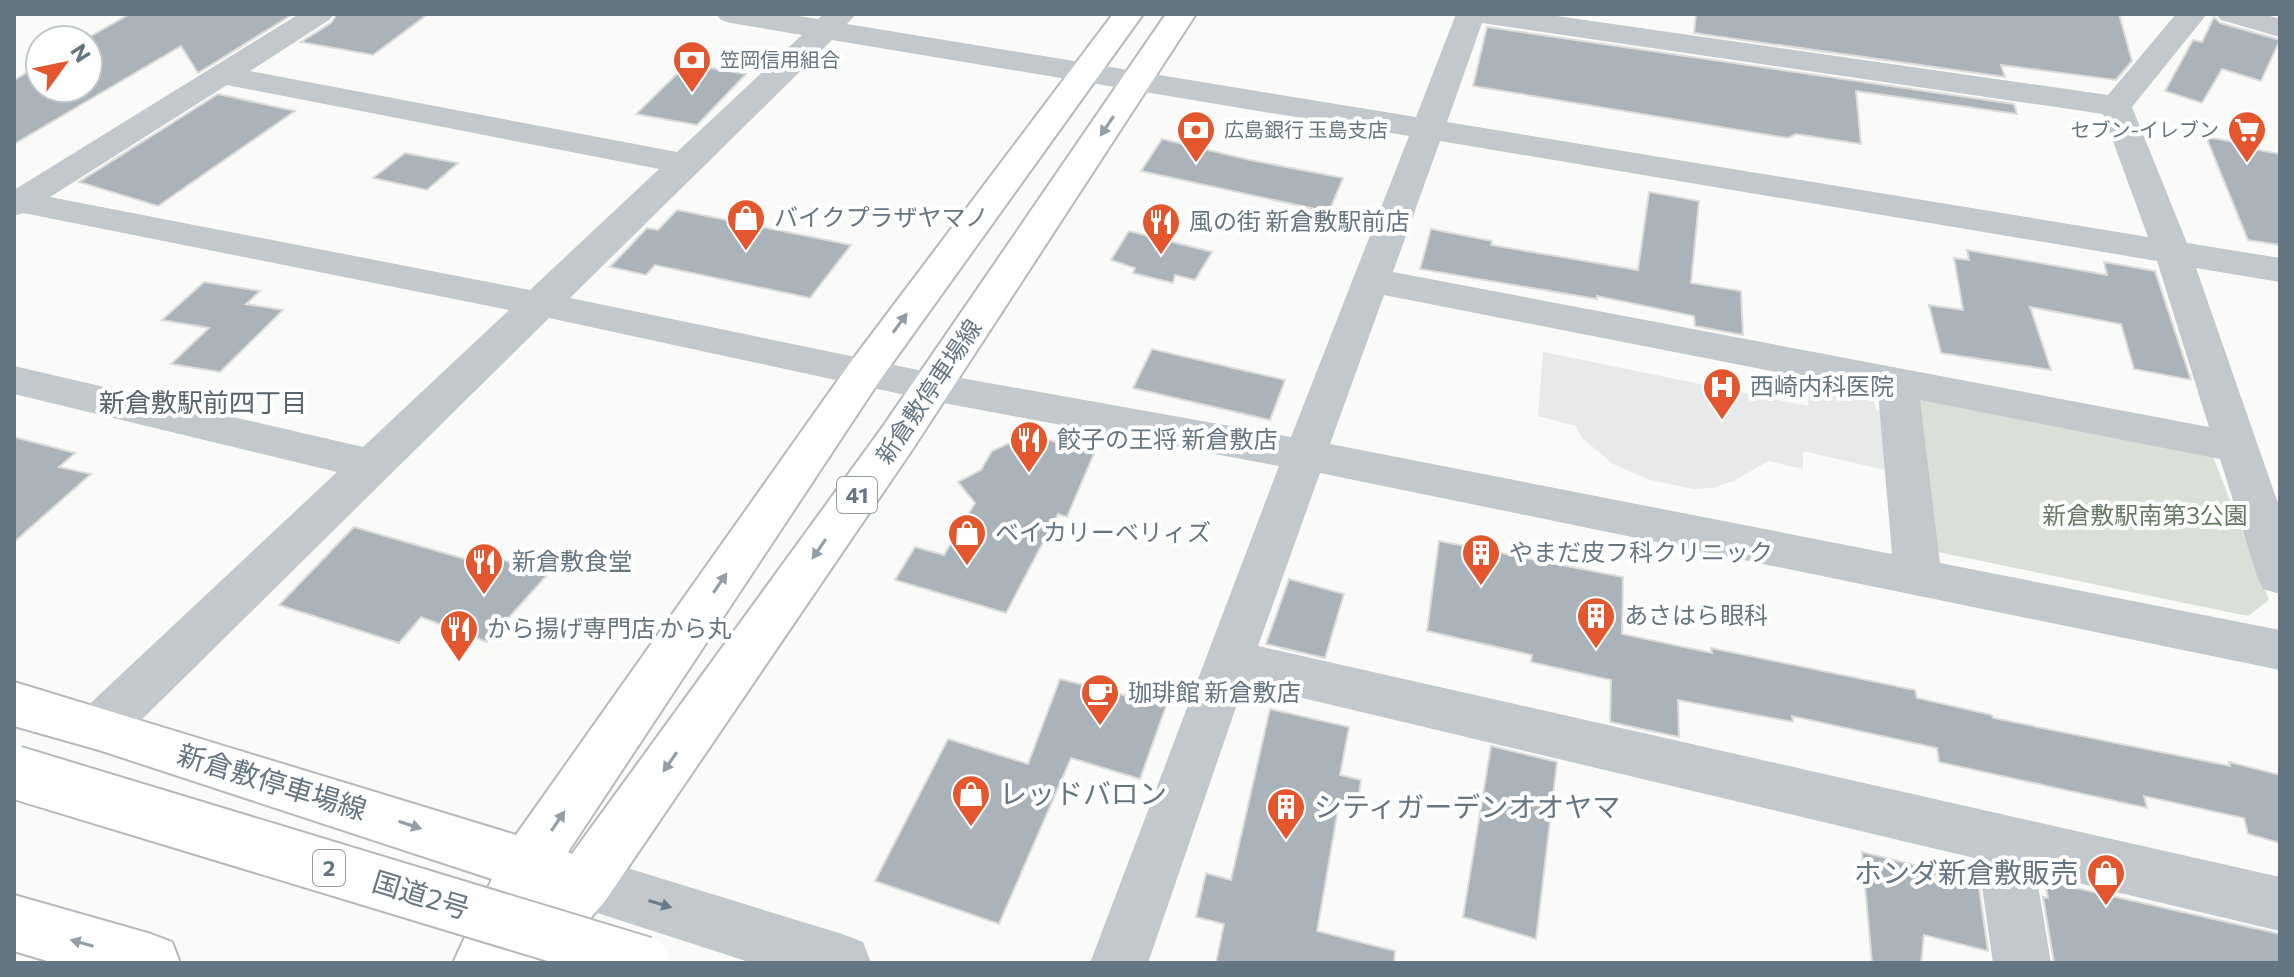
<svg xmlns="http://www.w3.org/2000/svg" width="2294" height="977" viewBox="0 0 2294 977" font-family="Commissioner,'Noto Sans JP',sans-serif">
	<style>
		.built { fill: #e8e9e9 }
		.green { fill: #dadfd7 }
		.building { fill: #aab3b9; stroke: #dcdcda; stroke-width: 2 }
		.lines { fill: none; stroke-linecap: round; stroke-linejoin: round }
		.major-casing { stroke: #b5babe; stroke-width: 4 }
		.minor { fill: #c3c8cc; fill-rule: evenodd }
		.major { fill: #fff; fill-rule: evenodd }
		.highway-bridge-casing { stroke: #b4b9bd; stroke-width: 56; stroke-linecap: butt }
		.highway-bridge { stroke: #fff; stroke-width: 52 }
		.oneway { fill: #939fa8 }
		.oneway2 { fill: #6a7a87 }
		.labels { text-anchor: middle; stroke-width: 8; stroke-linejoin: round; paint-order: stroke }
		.far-poi-label { font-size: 20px; fill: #657683; stroke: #fff; text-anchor: start }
		.shield { fill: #fff; stroke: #939fa8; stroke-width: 2 }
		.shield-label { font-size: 22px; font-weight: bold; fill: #657683 }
		.poi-label { font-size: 24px; fill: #657683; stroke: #fff; text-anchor: start }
		.street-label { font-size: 24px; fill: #657683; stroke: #fff }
		.park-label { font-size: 24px; fill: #687a64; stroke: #fff }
		.neighbourhood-label { font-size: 26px; fill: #57646e; stroke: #fff }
		.near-street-label { font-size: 28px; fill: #657683; stroke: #fff }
		.near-poi-label { font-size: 28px; fill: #657683; stroke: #fff; text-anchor: start }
	</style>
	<rect width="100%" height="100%" fill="#fafaf8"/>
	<path class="built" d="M1543,352L1808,406L1809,388L1874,400L1876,410L1886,412L1889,471L1803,451V469L1768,461L1734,481L1712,488L1694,489L1650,480L1613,464L1581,437L1576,426L1538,416Z"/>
	<path class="green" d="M1912,390L2210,449L2269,600L2248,616L1933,551Z"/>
	<path class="building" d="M130,14H293L198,73L181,46L14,144V80L40,65V88H88V40H84Z
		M337,14H428L373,55L301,42L331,23Z
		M1696,14H2119L2132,61L2116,80L2001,65L2005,77L1694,33Z
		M2214,17L2220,23L2280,40L2261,81L2222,69L2202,103L2165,91L2193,40L2202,42Z
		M1487,27L2014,104L2017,114L1856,91L1861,144L1796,134L1788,138L1473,86Z
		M687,64L746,74L697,125L636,114Z
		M218,94L295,111L158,206L79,182Z
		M2206,137L2252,145L2254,149L2280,154V245L2248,240Z
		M1162,139L1250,160L1343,178L1329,212L1141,171Z
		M405,153L458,163L427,190L373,178Z
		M1649,192L1699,201L1691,283L1741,291L1743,335L1695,326L1694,316L1597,296V299L1420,269L1431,229L1492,241L1491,245L1638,270Z
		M677,210L851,245L810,298L655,265L646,275L610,267L647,228L658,230Z
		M1129,231L1212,252L1195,280L1175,275L1173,283L1133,273L1135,268L1111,260Z
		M1967,250L2107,275L2104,262L2155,271L2191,380L2134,369L2121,324L2030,307L2051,370L1941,353L1929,305L1963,310L1954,258L1969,260Z
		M204,282L260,291L246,304L283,310L220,372L171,364L209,328L162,320Z
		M1152,349L1285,380L1270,420L1133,388Z
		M1028,435L1095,451L1067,517L1058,514L1006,613L895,580L915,547L944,555L975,503L958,482L981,470L992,451Z
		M14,437L75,453L59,467L91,474L14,542Z
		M354,527L472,561L480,552L547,575L487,642L421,617L399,643L279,605Z
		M1439,541L1623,577L1622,634L1712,653L1711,648L1915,690L1917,698L1992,715L1993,718L2230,766L2229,762L2280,775V843L2248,834L2244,818L2144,796L2147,808L1939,762L1937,748L1792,716L1793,722L1678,700L1679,737L1610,722L1611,680L1531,662L1532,655L1427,631Z
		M1289,579L1344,594L1325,658L1266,644Z
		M1060,679L1166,706L1140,779L1071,758L999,924L875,881L948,739L1028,764Z
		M1270,709L1349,727L1340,775L1361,780L1357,808L1338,809L1317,931L1395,951L1394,963H1216L1224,924L1196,917L1206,873L1231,880Z
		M1491,746L1557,762L1536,939L1463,917Z
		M1862,852L1978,881L1988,951L1924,935L1921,963H1872Z
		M2045,881L2280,934V963H2054L2043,897L2048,898Z"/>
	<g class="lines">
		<g class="major-casing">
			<path id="major" d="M1113,14H1143L878,383L568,852L572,854L884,425L1166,14H1196L914,447L605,901L552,963H453L492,879L99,750L14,726V682L516,835L850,363Z
				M14,895L151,934L172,942L180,963H54L14,951Z"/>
		</g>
		<path class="minor" d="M299,14H334L329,20L250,71L677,152L802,35L731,23L721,20L716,14H785L818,19L824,14H856L847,24L1416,117L1456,14H1543L2108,95L2176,14H2207L2132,107L2187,243L2280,258V282L2196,268L2280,509V594L2263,589L2257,576L2220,459L1920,400L1940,563L2280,630V670L1320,473L1258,646L2280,877V931L2036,873L2051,963H1993L1978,859L1244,684L1148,963H1090L1279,466L933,401L549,318L117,744L99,750L81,744L73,728L81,712L337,472L14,394V366L363,447L509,310L23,213L14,216V190ZM1482,23L2103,114L2148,237L1447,122ZM832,40L1409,136L1291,437L933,373L570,298ZM227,85L659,169L530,290L50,197ZM1440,141L2157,261L2209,427L1393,272ZM1384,295L1878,392L1892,554L1330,444Z
			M2216,14H2263L2280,19V37L2221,20Z
			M585,855L842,934L863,942L871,963H752L585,909L565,901L557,882L565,863Z"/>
		<use href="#major" class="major"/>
		<g class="highway-bridge-casing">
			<path id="highway-bridge" d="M14,772L644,963"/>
		</g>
		<use href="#highway-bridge" class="highway-bridge"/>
	</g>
	<defs><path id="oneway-solid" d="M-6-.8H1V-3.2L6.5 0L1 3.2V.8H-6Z" transform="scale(2)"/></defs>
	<g class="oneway">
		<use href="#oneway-solid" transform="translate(1107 126) rotate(124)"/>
		<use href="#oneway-solid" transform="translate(900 323) rotate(-54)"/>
		<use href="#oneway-solid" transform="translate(819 549) rotate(125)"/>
		<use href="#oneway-solid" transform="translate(720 583) rotate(-56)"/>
		<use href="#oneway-solid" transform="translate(670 762) rotate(125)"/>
		<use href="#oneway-solid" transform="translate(558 821) rotate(-56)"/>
		<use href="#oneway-solid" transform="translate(410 825) rotate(18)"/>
		<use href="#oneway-solid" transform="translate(82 943) rotate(-164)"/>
	</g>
	<use class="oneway2" href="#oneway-solid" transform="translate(660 904) rotate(17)"/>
	<defs>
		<g id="bank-pin" transform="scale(2)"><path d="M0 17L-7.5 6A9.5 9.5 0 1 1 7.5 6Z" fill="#e4572e" stroke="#fff"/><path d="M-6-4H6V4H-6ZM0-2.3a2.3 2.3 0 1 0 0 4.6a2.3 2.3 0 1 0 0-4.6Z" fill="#fff"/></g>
		<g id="supermarket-pin" transform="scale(2)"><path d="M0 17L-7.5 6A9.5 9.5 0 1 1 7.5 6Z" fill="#e4572e" stroke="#fff"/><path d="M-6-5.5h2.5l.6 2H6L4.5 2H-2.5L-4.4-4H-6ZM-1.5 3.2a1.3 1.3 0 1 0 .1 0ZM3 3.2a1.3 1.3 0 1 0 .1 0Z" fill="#fff"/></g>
		<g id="shop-pin" transform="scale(2)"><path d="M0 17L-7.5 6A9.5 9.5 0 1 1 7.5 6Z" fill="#e4572e" stroke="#fff"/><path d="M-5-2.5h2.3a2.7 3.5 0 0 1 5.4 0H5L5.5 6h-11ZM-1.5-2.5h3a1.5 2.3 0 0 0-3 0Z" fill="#fff"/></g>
		<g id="restaurant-pin" transform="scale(2)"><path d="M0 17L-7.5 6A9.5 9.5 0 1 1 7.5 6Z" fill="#e4572e" stroke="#fff"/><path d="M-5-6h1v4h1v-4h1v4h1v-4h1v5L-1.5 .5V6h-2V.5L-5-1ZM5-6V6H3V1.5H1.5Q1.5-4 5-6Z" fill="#fff"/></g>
		<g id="hospital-pin" transform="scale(2)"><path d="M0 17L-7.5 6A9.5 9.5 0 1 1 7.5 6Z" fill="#e4572e" stroke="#fff"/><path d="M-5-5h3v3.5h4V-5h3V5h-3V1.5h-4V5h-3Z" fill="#fff"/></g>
		<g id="building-pin" transform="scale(2)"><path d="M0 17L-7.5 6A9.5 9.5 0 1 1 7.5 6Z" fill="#e4572e" stroke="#fff"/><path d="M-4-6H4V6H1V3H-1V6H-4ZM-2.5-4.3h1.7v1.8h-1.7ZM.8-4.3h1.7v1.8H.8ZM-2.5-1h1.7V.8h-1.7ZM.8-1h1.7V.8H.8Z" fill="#fff"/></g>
		<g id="cafe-pin" transform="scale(2)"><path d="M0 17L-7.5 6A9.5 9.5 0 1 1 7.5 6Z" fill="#e4572e" stroke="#fff"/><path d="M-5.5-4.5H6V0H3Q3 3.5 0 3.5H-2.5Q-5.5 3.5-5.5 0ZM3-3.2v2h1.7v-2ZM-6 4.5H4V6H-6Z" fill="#fff"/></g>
	</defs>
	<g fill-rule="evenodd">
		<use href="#bank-pin" x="692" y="60"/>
		<use href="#bank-pin" x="1196" y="130"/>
		<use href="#supermarket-pin" x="2247" y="130"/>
		<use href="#shop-pin" x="746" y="218"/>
		<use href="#restaurant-pin" x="1161" y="222"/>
		<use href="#hospital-pin" x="1722" y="387"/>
		<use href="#restaurant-pin" x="1029" y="440"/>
		<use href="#shop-pin" x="967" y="533"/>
		<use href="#building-pin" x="1481" y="553"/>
		<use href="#restaurant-pin" x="484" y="562"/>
		<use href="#building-pin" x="1596" y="616"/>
		<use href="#restaurant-pin" x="459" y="629"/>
		<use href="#cafe-pin" x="1100" y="693"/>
		<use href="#shop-pin" x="971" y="794"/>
		<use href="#building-pin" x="1286" y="807"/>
		<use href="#shop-pin" x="2106" y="873"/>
	</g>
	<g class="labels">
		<g class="far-poi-label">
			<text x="720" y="67">笠岡信用組合</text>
			<text x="1224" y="137">広島銀行 玉島支店</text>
			<text x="2219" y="137" text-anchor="end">セブン-イレブン</text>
		</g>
		<g class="shield">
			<rect x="837" y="477" width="40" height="36" rx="6"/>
			<rect x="313" y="850" width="32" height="36" rx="6"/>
		</g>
		<g class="shield-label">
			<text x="857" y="503">41</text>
			<text x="329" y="876">2</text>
		</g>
		<g class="poi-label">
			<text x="774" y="226">バイクプラザヤマノ</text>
			<text x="1189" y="230">風の街 新倉敷駅前店</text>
			<text x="1750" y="395">西崎内科医院</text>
			<text x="1057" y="448">餃子の王将 新倉敷店</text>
			<text x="995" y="541">ベイカリーベリィズ</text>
			<text x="1509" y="561">やまだ皮フ科クリニック</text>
			<text x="512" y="570">新倉敷食堂</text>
			<text x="1624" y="624">あさはら眼科</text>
			<text x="487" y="637">から揚げ専門店 から丸</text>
			<text x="1128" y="701">珈琲館 新倉敷店</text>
		</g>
		<g class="street-label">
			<text transform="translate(929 392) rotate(-56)" y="8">新倉敷停車場線</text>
		</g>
		<g class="park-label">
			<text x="2145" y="524">新倉敷駅南第3公園</text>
		</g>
		<g class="neighbourhood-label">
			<text x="203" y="412">新倉敷駅前四丁目</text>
		</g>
		<g class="near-street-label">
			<text transform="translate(272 782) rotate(17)" y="10">新倉敷停車場線</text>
			<text transform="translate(421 895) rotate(17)" y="10">国道2号</text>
		</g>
		<g class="near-poi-label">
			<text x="999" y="804">レッドバロン</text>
			<text x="1314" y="817">シティガーデンオオヤマ</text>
			<text x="2078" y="883" text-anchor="end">ホンダ新倉敷販売</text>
		</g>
	</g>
	<rect width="2294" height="977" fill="none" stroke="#657683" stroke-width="32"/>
	<g transform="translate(64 64) rotate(57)"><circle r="38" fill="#ffffff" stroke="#c1c8cd" stroke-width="2"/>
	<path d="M0-6L14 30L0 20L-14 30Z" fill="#e4572e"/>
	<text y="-12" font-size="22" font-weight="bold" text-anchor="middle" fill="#657683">N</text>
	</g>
</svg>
